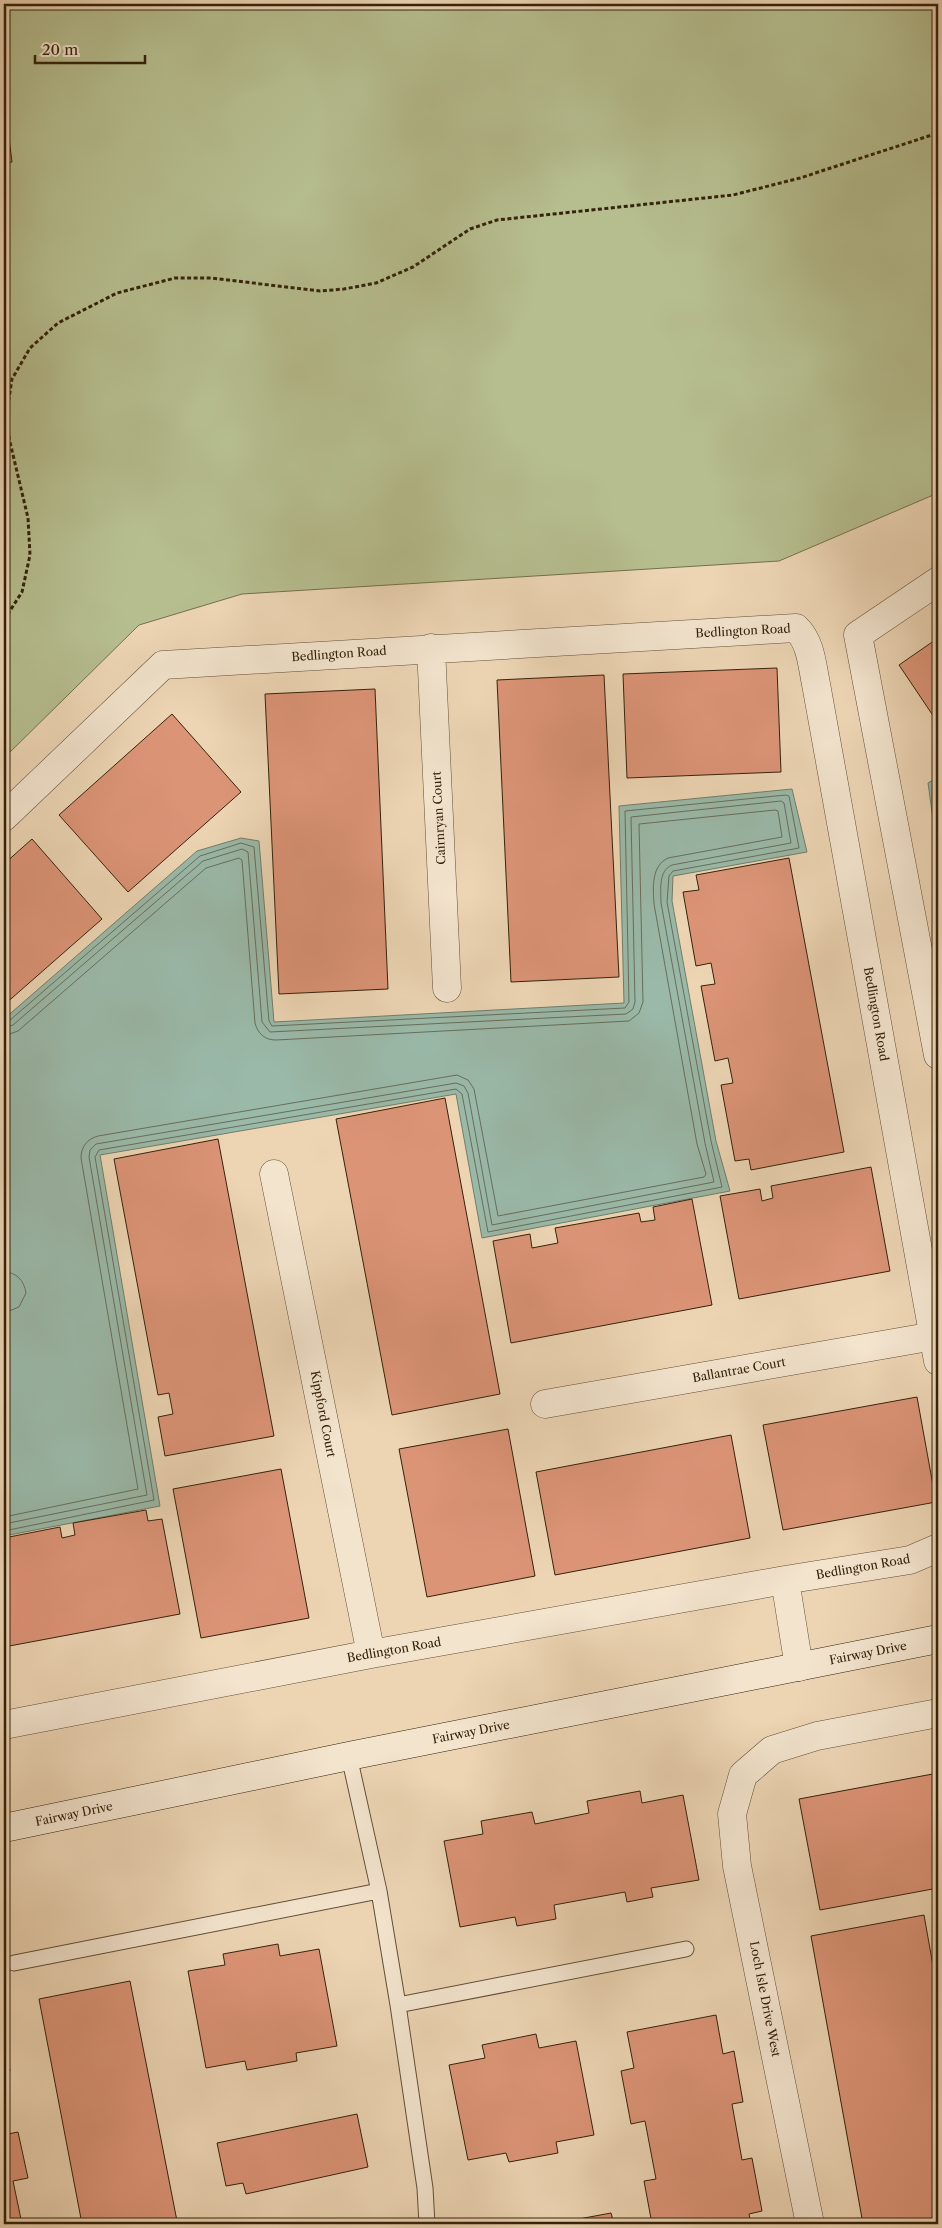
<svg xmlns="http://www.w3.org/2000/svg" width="942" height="2228" viewBox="0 0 942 2228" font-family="'Libre Caslon Text',serif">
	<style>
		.green { fill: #b6be8f; stroke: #75704d }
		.water { fill: #9ab9a9; stroke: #717d6a }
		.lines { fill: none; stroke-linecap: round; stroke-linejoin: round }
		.shore { stroke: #676e5a; stroke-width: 1 }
		.building { fill: #dc9477; stroke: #34220b }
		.lane-casing { stroke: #624f35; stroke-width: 17 }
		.street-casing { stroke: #624f35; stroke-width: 29 }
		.secondary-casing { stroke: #34220b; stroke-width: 29 }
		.path { stroke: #34220b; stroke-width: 3; stroke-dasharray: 4 2.5; stroke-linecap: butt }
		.lane { stroke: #f3e4ce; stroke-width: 15 }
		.street { stroke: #f3e4ce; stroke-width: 28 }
		.secondary { stroke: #f3e4ce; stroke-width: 28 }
		.labels { text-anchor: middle; stroke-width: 4; stroke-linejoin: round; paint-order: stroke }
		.street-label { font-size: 12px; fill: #34220b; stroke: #f3e4ce }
	</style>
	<rect width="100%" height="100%" fill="#edd5b4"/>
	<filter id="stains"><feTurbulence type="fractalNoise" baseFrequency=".004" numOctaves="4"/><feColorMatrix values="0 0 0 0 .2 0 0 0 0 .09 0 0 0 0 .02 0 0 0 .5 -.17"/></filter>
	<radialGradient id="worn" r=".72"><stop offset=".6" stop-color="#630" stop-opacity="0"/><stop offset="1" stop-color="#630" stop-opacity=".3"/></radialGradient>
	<path class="green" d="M4,4H938V493L779,561L242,594L139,625L4,758Z"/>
	<path class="water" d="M938,777V855L928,783Z
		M792,789L807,852L673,876L672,901L716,1141L730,1191L482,1238L456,1094L100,1155L160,1506L4,1536V1296L7,1292L4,1288V1019L197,851L241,838L259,841L274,1022L624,1003L619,806Z"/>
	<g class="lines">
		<path class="shore" d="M4,1022L9,1021L200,856L241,843L254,847L269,1021L272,1026L625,1008L629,1002L625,811L786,795L789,796L799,848L673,871L669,876L667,902L711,1141L722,1187L488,1232L462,1094L456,1089L99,1150L95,1157L154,1500L4,1531
			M4,1028L13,1025L203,861L242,849L248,852L262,1022L270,1032L626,1014L633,1009L635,1002L631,817L781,801L784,803L791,843L672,865C658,871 661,890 661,903L705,1143L714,1182L492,1225L468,1093L464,1086L456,1083L96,1144L90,1150L89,1157L147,1495L4,1524
			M4,1036L18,1031L206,868L239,858L242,860L255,1023C258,1034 265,1040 276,1040L629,1021L639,1013L643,1002L639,824L775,810L778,811L782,837L668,858C651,866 653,888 654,904L697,1144L706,1174L704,1177L498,1216L474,1089L468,1080L457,1075L98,1136C87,1139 81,1147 81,1158L138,1489L4,1517
			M4,1272C16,1272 24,1280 26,1293L19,1307L4,1313"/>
	</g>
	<path class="building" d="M8,130L12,162L4,163V131Z
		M938,638V723L899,665Z
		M777,668L781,772L627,778L623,674Z
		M604,675L619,977L511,982L497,680Z
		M375,689L388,989L279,994L265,694Z
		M172,714L241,792L128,892L59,815Z
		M32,839L102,919L4,1005V864Z
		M789,858L844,1152L751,1170L749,1159L735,1161L721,1085L733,1083L728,1058L715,1061L701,986L715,984L711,963L696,966L683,892L699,890L696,875Z
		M445,1098L500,1394L392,1415L336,1119Z
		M218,1139L274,1436L165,1456L158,1417L173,1414L169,1393L158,1395L114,1159Z
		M871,1167L890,1271L739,1299L720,1196L760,1189L762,1201L773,1198L771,1186Z
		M692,1199L712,1305L511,1343L493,1241L530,1234L532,1248L558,1243L555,1228L639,1213L641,1222L655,1220L653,1207Z
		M917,1397L936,1502L783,1530L763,1425Z
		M508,1429L535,1576L427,1597L399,1449Z
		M731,1435L750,1538L555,1575L536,1472Z
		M281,1469L309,1618L201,1638L173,1489Z
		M146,1510L148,1521L162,1519L180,1614L4,1647V1538L60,1527L62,1538L75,1535L73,1523Z
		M938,1773V1888L820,1910L799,1799Z
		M640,1791L642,1803L683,1795L699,1880L651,1888L653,1897L627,1902L625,1892L554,1905L556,1919L517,1926L515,1917L460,1927L444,1841L483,1834L481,1821L532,1812L535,1824L589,1813L587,1801Z
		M924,1915L938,1994V2217L897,2224H863L811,1936Z
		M278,1944L280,1956L319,1949L337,2046L296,2053L297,2061L247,2070L245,2061L206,2068L188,1971L225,1965L223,1954Z
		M130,1981L177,2221L160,2224H82L39,1999Z
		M716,2015L723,2054L734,2051L743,2102L732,2104L742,2160L752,2158L762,2211L749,2214L751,2224H652L644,2181L656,2179L645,2121L631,2124L621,2071L634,2068L627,2032Z
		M536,2034L539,2048L576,2041L594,2135L556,2142L558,2153L509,2162L506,2153L468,2160L449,2065L485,2058L482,2045Z
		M4,2040L10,2071L4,2072Z
		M4,2111L8,2134L18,2132L28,2178L13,2181L22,2224H4Z
		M357,2114L368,2167L246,2194L243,2183L226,2186L217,2143Z
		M611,2213L614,2224H552Z"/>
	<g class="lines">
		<g class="lane-casing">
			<path id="lane" d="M349,1756L379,1891L398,2005
				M14,1963L379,1891
				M427,2224L425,2188L398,2005L686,1949"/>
		</g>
		<g class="street-casing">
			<path id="street" d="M938,581L858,635L938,1055
				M431,648L447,988
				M4,817L163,665L796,628C811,642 812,665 816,684L938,1361
				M274,1174L371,1654
				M545,1404L934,1336
				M785,1580L910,1560L938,1548
				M4,1725L371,1654L785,1580L799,1667
				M810,2224L737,1866L732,1814L743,1775L772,1750L817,1736L938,1713"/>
		</g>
		<g class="secondary-casing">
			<path id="secondary" d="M4,1828L349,1756L938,1639"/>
		</g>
		<path class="path" d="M4,620L22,592L30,555L28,518L9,438L7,411L12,379L30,348L58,323L117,293L175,278H211L320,291L344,289L376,283L413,267L470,229L497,220L733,195L800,178L938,133"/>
		<use href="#lane" class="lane"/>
		<use href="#street" class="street"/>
		<use href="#secondary" class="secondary"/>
	</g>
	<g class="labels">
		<g class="street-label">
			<text transform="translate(743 631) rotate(-3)" y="4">Bedlington Road</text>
			<text transform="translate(339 654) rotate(-4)" y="4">Bedlington Road</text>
			<text transform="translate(439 818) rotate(-93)" y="4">Cairnryan Court</text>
			<text transform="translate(876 1014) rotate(80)" y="4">Bedlington Road</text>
			<text transform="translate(739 1370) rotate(-10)" y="4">Ballantrae Court</text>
			<text transform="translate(323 1414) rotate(79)" y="4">Kippford Court</text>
			<text transform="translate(863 1567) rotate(-10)" y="4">Bedlington Road</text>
			<text transform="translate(394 1650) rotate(-10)" y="4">Bedlington Road</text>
			<text transform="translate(868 1653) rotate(-11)" y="4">Fairway Drive</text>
			<text transform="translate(471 1732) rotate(-11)" y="4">Fairway Drive</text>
			<text transform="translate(74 1814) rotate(-12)" y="4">Fairway Drive</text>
			<text transform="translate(765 1999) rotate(79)" y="4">Loch Isle Drive West</text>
		</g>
	</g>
	<rect width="942" height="2228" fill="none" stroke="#edd5b4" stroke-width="20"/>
	<rect x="5" y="5" width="932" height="2218" fill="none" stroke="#34220b" stroke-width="2.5"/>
	<rect x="10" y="10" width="922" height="2208" fill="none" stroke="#34220b"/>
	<path d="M35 55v8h110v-8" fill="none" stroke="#34220b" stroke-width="2.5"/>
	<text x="42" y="55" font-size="15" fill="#34220b" stroke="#f3e4ce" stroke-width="4" paint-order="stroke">20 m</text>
	<rect width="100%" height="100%" filter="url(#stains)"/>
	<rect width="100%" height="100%" fill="url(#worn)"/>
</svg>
